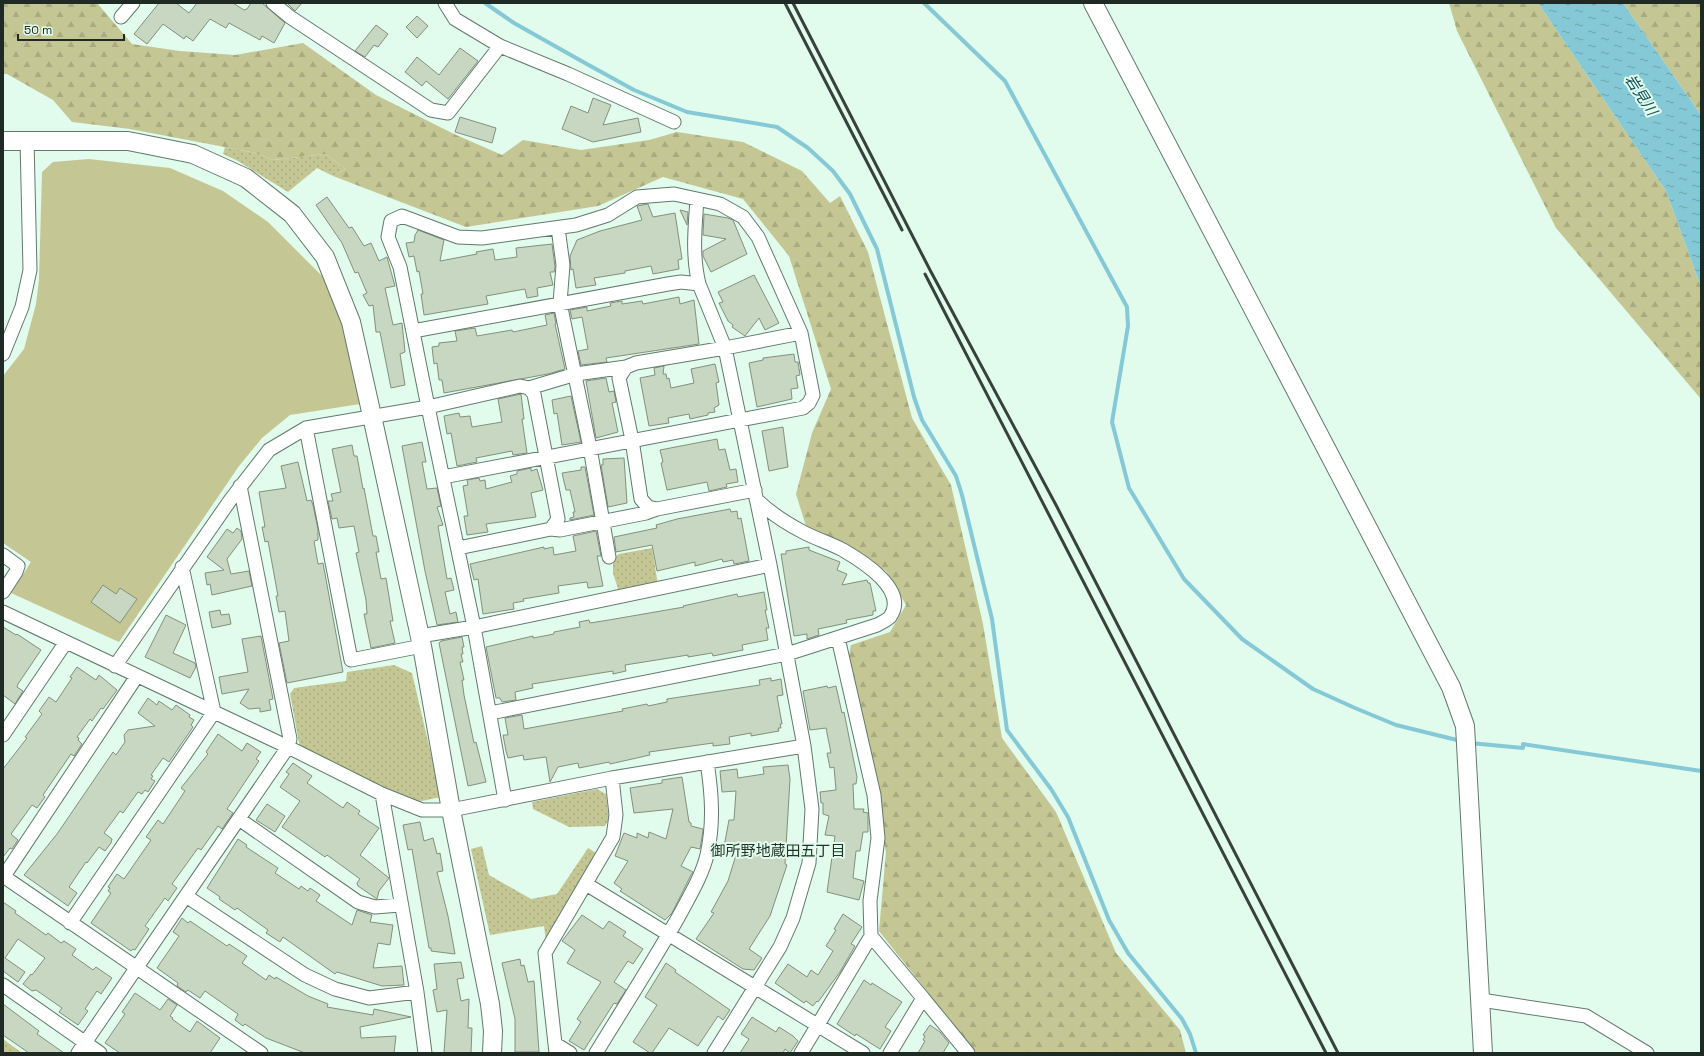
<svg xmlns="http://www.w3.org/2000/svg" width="1704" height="1056" viewBox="0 0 1704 1056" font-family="'Space Grotesk','Noto Sans JP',sans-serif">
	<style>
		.grass { fill: url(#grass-dots) }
		.forest { fill: url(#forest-firs) }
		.pitch { fill: #c4c794 }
		.water { fill: url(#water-ripples) }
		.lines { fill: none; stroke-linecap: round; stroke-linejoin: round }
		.stream { stroke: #85c9d6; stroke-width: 4 }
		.building { fill: #c8d7c1; stroke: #83917c }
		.street-casing { stroke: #627a6d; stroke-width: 15 }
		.secondary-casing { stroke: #627a6d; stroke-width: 20 }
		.street { stroke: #fff; stroke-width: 13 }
		.secondary { stroke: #fff; stroke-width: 18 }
		.rail { stroke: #37423c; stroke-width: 3 }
		.labels { text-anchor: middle; stroke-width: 4; stroke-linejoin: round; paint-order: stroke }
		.water-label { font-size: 15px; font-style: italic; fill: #0f4d56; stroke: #e1fbec }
		.neighbourhood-label { font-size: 15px; fill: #1f3429; stroke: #e1fbec }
	</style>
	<defs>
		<pattern id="grass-dots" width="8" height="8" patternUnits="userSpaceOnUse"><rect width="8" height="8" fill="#c4c794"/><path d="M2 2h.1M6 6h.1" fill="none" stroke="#a8ab7f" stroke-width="1.8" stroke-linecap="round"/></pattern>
		<pattern id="forest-firs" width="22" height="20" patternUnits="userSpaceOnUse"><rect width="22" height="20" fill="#c4c794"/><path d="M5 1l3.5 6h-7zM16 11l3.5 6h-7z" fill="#a8ab7f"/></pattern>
		<pattern id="water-ripples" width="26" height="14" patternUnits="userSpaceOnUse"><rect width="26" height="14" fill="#85c9d6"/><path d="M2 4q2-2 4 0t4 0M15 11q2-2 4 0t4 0" fill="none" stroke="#6ca3ad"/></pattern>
	</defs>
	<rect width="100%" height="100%" fill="#e1fbec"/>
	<path class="grass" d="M225,147L256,153L273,160L325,154L346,169L333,176L317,168L288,192L238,161L223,154Z
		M652,548L658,585L619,592L613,573V559L619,554Z
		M394,665L412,673L441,797L417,802L300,748L290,694L294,688L346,681L347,672Z
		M597,789L606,794L609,819L605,826L569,827L533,809L532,802Z
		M482,846L489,875L531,899L557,894L588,848L598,854L546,942L544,926L490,935L471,849Z
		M3,1039L22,1053H3Z"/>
	<path class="forest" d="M3,3H97L132,44L180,51L235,55L303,43L376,95L454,134L502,155L523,140L581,150L649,140L677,132L743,142L802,171L830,203L840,196L868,252L912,418L951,485L983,624L1002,738L1056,812L1116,953L1180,1030L1186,1053H976L879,931L886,852L846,670L851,645L890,632L906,605L886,571L806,526L796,494L812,433L831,389L789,256L743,199L663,177L598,206L466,227L333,176L346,169L325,154L273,160L256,153L130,129L72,122L53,100L7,74H3Z
		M1449,3H1538L1666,191L1701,287V399L1556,228L1457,31Z
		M1623,3H1701V115Z"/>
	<path class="pitch" d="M89,159L170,168L223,191L268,222L324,278L342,318L360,404L290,415L262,438L239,466L119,642L11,593L31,562L3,543V376L24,349L36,304L39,280L42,172L53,162Z"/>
	<path class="water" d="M1538,3H1623L1701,115V287L1666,191Z"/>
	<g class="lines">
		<path class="stream" d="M485,3L514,23L585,63L634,90L687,112L777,127L808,148L833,171L850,194L877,249L914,397L922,420L956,476L962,495L992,619L1007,730L1051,789L1068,817L1109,920L1128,953L1182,1019L1190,1034L1196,1053
			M924,3L1005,81L1127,307L1128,326L1112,422L1129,488L1184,579L1242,639L1313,689L1355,708L1396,725L1461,741
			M1470,743L1523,748V744L1701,771"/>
	</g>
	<path class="building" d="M159,3H176L189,13L197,3H233L244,10L247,9L251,3H262L285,23L274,43L262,36L260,40L229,23L226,28L210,19L193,41L186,36L184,39L163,24L147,44L134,34Z
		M287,3H302L295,11Z
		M417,16L428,26L417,38L406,27Z
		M376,25L388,34L378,47L374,45L365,57L355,51Z
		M460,48L478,61L448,99L426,81L422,86L405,72L417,57L439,75Z
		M593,98L611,105L603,125L638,118L641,132L593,142L562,129L571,106L588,113Z
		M460,117L496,128L492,143L455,132Z
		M327,197L349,228L352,227L364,246L371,243L379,261L387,257L395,286L385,288L393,325L402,323L405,352L400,354L405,385L391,388L380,332H376L373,305L369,306L363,295L367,293L358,272L355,273L342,243L316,205Z
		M648,204L653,217L675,213L682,259L678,260L679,269L653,274L651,266L625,271V273L594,278L596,285L576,288L573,269L571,270L570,256L577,240L600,231L642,220L637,206Z
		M680,210L688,212L687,225Z
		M704,214L728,218L733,220L747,254L711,272L703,256V251L726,239L703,235Z
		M418,230L444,240L440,261L477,254L476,252L493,249L495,260L517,257L516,248L552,244L555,267L554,272H550L553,285L537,288L538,296L527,298L525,289L486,296L488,304L424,315L421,294H423L419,271L417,272L414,256L409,257L406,243L414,242L415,235Z
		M754,275L779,323L765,330L759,318L745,336L732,327L733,325L728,321L719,303L723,302L718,292Z
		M679,297L680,304L694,300L699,344L606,358L607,362L581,365L578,351L588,349L582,317L572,319L570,310L587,307V311L611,306L610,303L622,301V304L642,301L643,304Z
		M554,313L556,324H555L565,369L548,374L444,393L442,380H439L437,363L434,364L432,347L439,346V343L457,341L455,331L475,328L477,336L512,330L513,332L547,325L545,315Z
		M794,354L795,362H798L800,375L796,376L798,388L791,389L792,399L757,407L749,363L763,360V358Z
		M715,364L719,382L716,383L719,405L714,408L715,412L708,413V415L690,419L689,414L668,418L669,423L649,426L640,378L655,375L654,368L664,366L663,374H666L667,379L669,378L671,388L694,383L691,369Z
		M606,378L609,392L614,391L616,402L612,403L618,432L596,438L586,381Z
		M521,394L524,419H522L527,453L513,455L512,451L476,458L477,462L457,466L451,433L447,434L444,416L459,413L460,417L470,416L472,427L502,422L498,399Z
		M571,396L581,442L562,445L557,413L554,414L552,400Z
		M783,427L788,467L769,471L762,431Z
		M717,439L719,450L725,449L730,470L736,469L738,482L726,484L727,487L709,491L707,482L667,490L661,463L663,462L660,450Z
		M422,442L426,462H422L427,489L437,488L441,506L437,507L443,525L438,526L447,579L451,578L454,590L445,592L450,614L456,612L458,622L437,625L425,571L402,446Z
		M352,445L354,456H357L363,489L364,488L373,536H376L379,552H376L381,579L386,578L393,621H390L395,643L371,648L364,614H367L366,600L356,553L359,552L354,526L339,528L337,518L332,519L328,501H333L331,494L341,492L332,449Z
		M624,458L627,503L608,507L601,465H603V459Z
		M298,462L307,501L311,500L313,505L318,529V540L314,541L318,564L323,563L343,672L287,683L279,643L289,641L285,611L279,612L276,596H278L268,541L265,542L262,527H265L259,492L286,488L281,466Z
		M581,467H585L594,515L570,520V518L574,517L573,512H575L570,490H566L562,473L581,470Z
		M531,468V471L537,469L543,490L531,493L536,517L486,524L488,532L467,535L464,516H468L463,486L468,485L467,480L479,478L480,481L485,480L486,489L512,482L510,476L517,474V471Z
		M730,509L731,512L737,511L738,519L741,518L749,561L734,564L733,560L723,562L722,559L695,566V562L657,571L652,545L616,552L614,537L657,528L656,525L677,519Z
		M237,528L241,531L242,539L227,559L231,574L249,571L252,586L212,595L210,584L207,585L205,573L224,570L207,557L227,529L233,533Z
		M596,531L601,556H597L603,586L588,588L587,582L558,586L559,593L523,599L524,601L513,603L514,609L483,614L478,579L474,580L470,564L544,547V549L553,547L554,555L576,551L573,536Z
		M809,547V550L840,562L837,570L847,574L842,585L867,580L868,583H870L876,611H873V615L846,620L847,623L818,629L819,635L807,639V634L794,636L781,554H786V551Z
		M103,585L116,594L120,588L137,599L120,623L91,602Z
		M764,592L767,610H765L769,628H766L768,640L742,645L743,650L713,656L712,653L688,657V655L625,665L626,671L613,674V671L532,684L533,688L515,692L516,700L502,702L500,698H496L486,647L533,636V638L554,634V632L580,627L579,622L589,620L590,623L609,620L684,607L683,606L737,594L738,597Z
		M220,610L221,615L229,614L231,624L212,628L209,612Z
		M166,615L186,625L173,653L195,663L196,667L190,678L145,657Z
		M3,627L16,635L17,634L41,650L18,684L17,687L23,691L15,704L3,695Z
		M261,636L273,699L269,700L271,710L260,712V708L249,709L240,703L249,689L222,694L219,677L248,672L242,639Z
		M462,637L464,647H462L463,654H461L463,662H460L464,680H462L464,695L474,743L476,742L486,782L468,786L439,643L441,641Z
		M77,667L96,680L99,675L117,690L103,709L101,708L92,721L90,719L77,737L79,738L78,740L82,744L74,756L71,754L43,795L45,797L37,808L32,805L11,834L18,840L12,849L10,848L3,857V769L27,738L25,737L42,714L39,711L49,697L56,702L72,678L70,677Z
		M771,678V681L781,679L783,695L777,696L782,724H780L781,728H778L779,731L751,736V733L729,737L730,744L713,746V743L649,752L650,755L610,764L609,762L579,768L578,763L558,767L550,782L546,757L524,760L523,755L508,758L506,751L503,735H508L505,718L522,715L524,729L623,711L622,709L647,704L648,706L667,702V699L760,685L759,680Z
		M827,686L828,688L836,686L842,713L844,712L857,777L856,784H853L854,809H864L863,812L868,813V832H863L860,851H856L853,878L864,881L859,900L827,892L835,836L825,835L829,816L823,814V803H821L820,792L836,790L834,767L830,768L827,753H831L826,728L810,730L803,691Z
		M148,698L157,705L159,701L172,710L176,705L190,715L189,717L194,720L191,725L193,727L169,762L163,758L151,775L153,776L151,779L155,781L148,792L145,790L142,794L138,792L123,813L120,811L104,833L112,839L111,843L105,851L99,847L87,863L86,862L69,887L77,893L68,906L24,875L57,834L113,752L116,755L125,742L124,735L128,730L155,726L138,713Z
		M218,734L242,751L247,743L261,752L256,759L259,761L227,809L233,813L222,829L218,826L201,850L198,848L172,884L177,888L168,901L165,898L145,926L149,929L135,950L133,949L131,951L91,923L111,893L108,891L110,888L108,887L117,874L124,879L151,840L146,837L158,820L163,824L185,791L181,788L208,754L206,752Z
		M293,763L312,776L307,783L343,808L347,802L360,811L358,814L379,828L360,855L389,878L379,891L377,899L358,886L357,883L360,879L345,868L327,855L325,857L282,827L300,801L280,787L289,774L286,772Z
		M788,765L790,779L785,864L787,865L770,916L749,949L762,958L754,970L743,969L696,939L714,913L711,912L728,881L736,855L723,852L729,820H734L736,791L722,792L720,771L737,769L738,778L764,774L763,767Z
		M682,777L689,822L691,823V826L703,829V831L700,849L691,847L681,866L693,872L691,875L672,913L665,920L620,891L622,889L614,883L628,861L615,856L624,833L637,838V833L648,838L649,832L666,839L673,809L634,813L630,788L662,783V780Z
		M267,804L285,816L275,832L256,820Z
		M420,822L424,841L433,838L437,854L440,853L443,871L437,872L448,916L455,954L431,951V948H429L412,849L408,850L403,825Z
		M238,839L247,845L246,847L278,868L275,873L299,889L301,886L308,891L310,888L320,895L316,901L352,925L357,910L372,915L370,922L393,925L390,945L378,943L373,968L402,966L404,985L382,986L337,972L335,974L283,937L280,942L266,933L268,930L237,908L235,910L219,899L220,897L207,888Z
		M3,902L16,911L15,913L46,935L48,933L61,943L64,941L76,949L72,955L93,970L96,967L112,978L101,994L97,991L85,1009L88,1011L78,1025L59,1012L62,1008L36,990L32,991L23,984L31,974L32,975L45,958L18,939L5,958L25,972L18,982L3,971Z
		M843,914L862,927L851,944L855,946L840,972L818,1002L817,1001L813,1006L806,1001L804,1003L775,983L788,964L807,977L811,970L818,975L833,951L826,946L836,930L834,929Z
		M582,915L603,929L609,921L626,932L623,936L643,949L633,964L628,961L614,982L626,990L617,1004L614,1003L584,1050L569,1041L581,1022L577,1019L601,982L567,963L575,950L562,941Z
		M182,918L188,923L190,921L227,946L229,944L247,956L242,963L266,980L269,975L275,979L276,977L308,996L328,1004L327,1007L373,1015L374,1009L411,1017L360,1027L361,1038L396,1036L394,1053H305L266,1038L245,1024L243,1026L235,1020L238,1014L205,991L200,998L188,990L186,992L177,986L178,983L157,968L179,936L173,932Z
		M520,959L521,966L524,965L528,982L534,981L539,1052H515V1019L502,963Z
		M461,962L464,978L457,979L461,1001L469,999L468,1028H472L471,1053H444L447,1010L437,1012L433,990L437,989L434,964Z
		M666,963L676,970L675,972L730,1010L723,1020L718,1016L698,1046L669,1028L652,1053H650L633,1042L657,1005L645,997Z
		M864,980L871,985L872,983L902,1002L885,1027L891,1031L880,1049L856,1034L855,1036L837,1024Z
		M135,993L160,1010L168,999L177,1005L170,1016L173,1018L172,1019L190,1032L197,1021L220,1038L210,1053H120L105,1043L125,1014L122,1012Z
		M3,1004L39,1031L37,1034L64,1053H29L3,1035Z
		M752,1017L776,1032L779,1027L793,1036L798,1041L790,1053L785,1049L783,1053H740L749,1039L741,1034Z
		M930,1025L940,1032L949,1043L943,1053H918L925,1041L923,1040L925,1036L923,1035Z"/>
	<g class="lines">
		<g class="street-casing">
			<path id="street" d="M273,3L290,17L431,110L448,113L500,46
				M445,3L455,19L500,46L568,74L674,122
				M121,17L133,3
				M697,199C695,227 692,256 699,284
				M558,228L563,265L560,303L590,448L609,557
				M413,331L668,284L681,282L699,284L725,348L770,565L804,746L812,809L809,863L793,918L780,947L714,1053
				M3,354L22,307L30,270L27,140
				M529,388L576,374L626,367
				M306,428L351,660L422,646
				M755,490L657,509L648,507L641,499L632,440L619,378L626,367L636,363L725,348L801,333
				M551,529L560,530L646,513L657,509
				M458,548L551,529L558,519L534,394L529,388L520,386L428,407L474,627L505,800
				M3,555L18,566L16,572L3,592
				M3,612L288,747L382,794L422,810H451L612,778L804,746
				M420,636L474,627L770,565
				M838,638L874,795L878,838L870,901L871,936
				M115,666L231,499L269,450L306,428L428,407L400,267L388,237L391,221L402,216L458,237L482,238L576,225L608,215L637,197L674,194L720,204L743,217L758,237L801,333L813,395L809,403L803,408L443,477
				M490,713L787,654L877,625C881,623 887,620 890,617C909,590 862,561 843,550C830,543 816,539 803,532C786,523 770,513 756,499
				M3,735L66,642
				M382,794L417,992L425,1053
				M239,819L358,902L375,907L400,905
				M3,876L261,1053
				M4,876L137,676
				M586,884L863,1053
				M186,896L305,975L335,989L369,998L417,992
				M70,923L214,712L182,567
				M3,985L100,1053
				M923,998L968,1053
				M1481,1000L1586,1016L1647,1053
				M557,1045L570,1053
				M78,1053L288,747L290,739L240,486
				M556,1053L545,953L613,837L616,815L612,778
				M596,1053C624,1007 653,962 679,916C689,897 702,876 707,855C714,823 712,794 707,762
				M801,1053L871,936L923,998L890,1053"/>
		</g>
		<g class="secondary-casing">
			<path id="secondary" d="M1093,3L1451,687L1465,726L1483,1053
				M3,141H128L193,154L246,178L292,214L325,257L351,322L372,416L422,646L451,810L490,1004L493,1031L492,1053"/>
		</g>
		<use href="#street" class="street"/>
		<use href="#secondary" class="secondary"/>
		<path class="rail" d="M785,3L902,230
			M793,3L930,270L1056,505L1338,1053
			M925,274L1326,1053"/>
	</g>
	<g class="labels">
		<g class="water-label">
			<text transform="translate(1641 95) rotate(57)" y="5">岩見川</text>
		</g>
		<g class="neighbourhood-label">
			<text x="778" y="856">御所野地蔵田五丁目</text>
		</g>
	</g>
	<rect width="1704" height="1056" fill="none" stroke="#202a25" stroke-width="8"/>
	<path d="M18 34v6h106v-6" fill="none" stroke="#202a25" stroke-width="2"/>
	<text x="24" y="34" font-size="12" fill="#202a25" stroke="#e1fbec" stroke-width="3" paint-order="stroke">50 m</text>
</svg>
